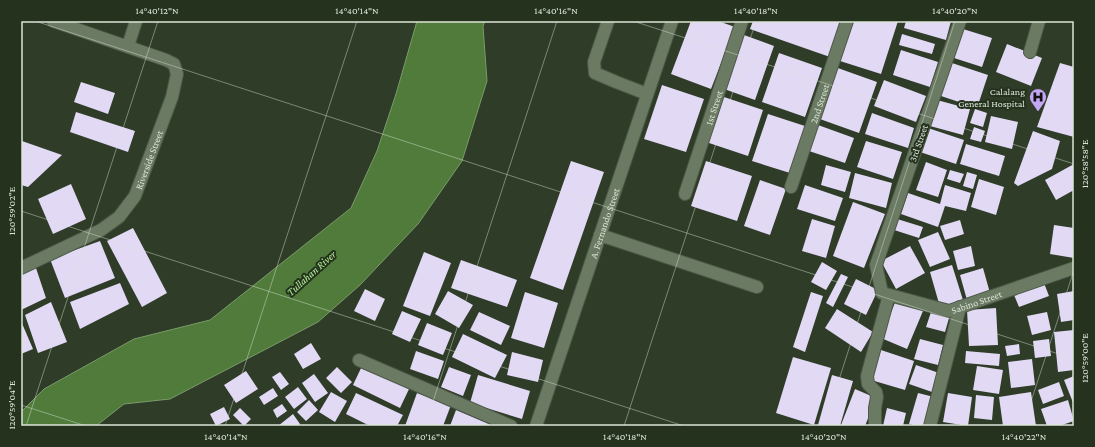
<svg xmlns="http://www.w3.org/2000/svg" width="1095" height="447" viewBox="0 0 1095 447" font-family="'Crimson Pro',serif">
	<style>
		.water { fill: #507b3b; stroke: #7a9b6a }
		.building { fill: #e2d9f5 }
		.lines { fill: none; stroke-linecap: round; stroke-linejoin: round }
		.minor-casing { stroke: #4d5948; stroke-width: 14 }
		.minor { stroke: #6a7a63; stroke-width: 12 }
		.ticks { fill: none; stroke: #dce5d8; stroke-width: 1; stroke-opacity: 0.45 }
		.labels { text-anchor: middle; stroke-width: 4; stroke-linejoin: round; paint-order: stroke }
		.poi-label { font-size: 10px; fill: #dce5d8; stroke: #24321e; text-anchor: end }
		.street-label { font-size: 10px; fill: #dce5d8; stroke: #24321e }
		.water-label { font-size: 11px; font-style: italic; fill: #b3f196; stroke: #24321e }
		.neatline { fill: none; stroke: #dce5d8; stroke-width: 1.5 }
		.ticks-label { font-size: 10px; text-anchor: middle; fill: #dce5d8 }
	</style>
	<rect width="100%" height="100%" fill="#2e3c28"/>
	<path class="water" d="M417,21H485L483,26L487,81L462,161L418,224L360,285L318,322L170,399L124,404L96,426H21V412L44,389L134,339L210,320L351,208L377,151L396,94Z"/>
	<path class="building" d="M691,21H718L735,27L711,89L671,74Z
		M753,21H843L830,57L750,29Z
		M852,21H898L881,74L840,61Z
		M906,21H951L946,40L904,28Z
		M963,29L992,38L982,67L954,58Z
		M902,34L935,44L932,54L899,45Z
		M744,35L774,46L755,100L724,89Z
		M1007,44L1042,58L1031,86L996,72Z
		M901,50L938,62L930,87L893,75Z
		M779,53L822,68L805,117L762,102Z
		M949,62L988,75L977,108L938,95Z
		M1060,63L1074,67V137L1037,127Z
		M835,67L877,82L859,133L817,118Z
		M884,80L926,96L916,122L874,106Z
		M81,82L115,93L108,114L74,102Z
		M662,85L704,99L686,152L644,139Z
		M721,96L763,110L748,156L706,142Z
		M937,100L970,109L963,135L930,126Z
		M975,109L987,113L983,127L970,123Z
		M76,112L135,131L128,152L70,132Z
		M872,113L914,128L908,148L865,134Z
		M768,114L805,126L790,173L752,161Z
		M991,116L1018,122L1012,149L985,142Z
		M818,125L854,138L845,163L809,151Z
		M925,127L964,140L956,164L917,151Z
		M974,127L985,131L981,142L970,139Z
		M1033,131L1060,141L1052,169L1018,186L1014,183Z
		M22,141L62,155L28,187L21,185Z
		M866,141L902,152L893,179L857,167Z
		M966,144L1005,156L999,176L960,164Z
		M571,161L604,172L563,290L530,278Z
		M706,161L752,176L737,221L691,206Z
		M926,162L947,170L938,197L916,190Z
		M1074,164V190L1056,200L1045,180Z
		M826,165L851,172L845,192L821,185Z
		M950,170L964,174L960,183L947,179Z
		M967,172L977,175L973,189L963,186Z
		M855,173L892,183L886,208L849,198Z
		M979,179L1004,187L996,215L971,207Z
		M760,180L786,189L770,235L744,226Z
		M71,184L86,219L53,234L38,199Z
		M805,185L843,198L835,221L797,209Z
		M945,185L971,193L966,211L945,206L938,227L901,214L908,193L940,204Z
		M853,202L885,214L864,268L833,256Z
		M894,218L923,227L919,238L891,229Z
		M812,219L835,226L826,258L802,251Z
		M960,220L964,234L945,240L940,226Z
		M1054,225L1074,228V258L1050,254Z
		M133,228L167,293L142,307L107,241Z
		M938,232L950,259L930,267L918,240Z
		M100,241L115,278L65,298L50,259Z
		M910,246L925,273L896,289L881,261Z
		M971,246L975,266L958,270L953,251Z
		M424,252L451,263L430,316L403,306Z
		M461,260L517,280L507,307L451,288Z
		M822,262L837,271L826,290L811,282Z
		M952,265L963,300L940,307L930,272Z
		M36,268L46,298L21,310V274Z
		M983,268L990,293L967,300L960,275Z
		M841,274L848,277L833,307L826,303Z
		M856,279L878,290L866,315L844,304Z
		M120,283L129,304L80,329L70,302Z
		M1044,283L1049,296L1019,307L1014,295Z
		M365,289L385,299L375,321L354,311Z
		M448,291L473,305L459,328L435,314Z
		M1074,291V320L1061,322L1057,294Z
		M525,292L558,303L544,348L511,338Z
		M811,292L823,296L805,352L793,347Z
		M896,300L923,311L907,349L881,338Z
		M51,302L67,342L38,353L25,315Z
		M996,308L998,345L969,346L967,310Z
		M837,309L873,332L861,352L825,328Z
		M402,311L421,319L410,342L392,334Z
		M479,312L510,326L501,345L470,330Z
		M931,312L949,318L945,332L926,327Z
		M1047,312L1051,330L1032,335L1027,316Z
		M21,321L33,349L21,354Z
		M427,323L452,333L443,355L418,345Z
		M1074,330V370L1058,372L1054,332Z
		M463,334L507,355L495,378L452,357Z
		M920,339L943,345L938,365L914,359Z
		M1049,339L1051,356L1035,358L1033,341Z
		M311,343L321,359L303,369L294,354Z
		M1019,344L1020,354L1007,356L1005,346Z
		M881,350L914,361L905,390L871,380Z
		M416,351L444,361L438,379L410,369Z
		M966,351L1000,354L999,366L965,363Z
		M512,352L543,360L538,382L507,375Z
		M793,357L831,368L814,425L776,413Z
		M1032,359L1035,385L1011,388L1008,362Z
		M916,365L939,373L932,392L909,384Z
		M362,366L409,389L400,408L353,385Z
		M977,366L1003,370L999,394L973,390Z
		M337,367L352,382L341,393L326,378Z
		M449,367L471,375L463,396L441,387Z
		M246,371L258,389L236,403L224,385Z
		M280,372L289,384L281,390L272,377Z
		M314,374L328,393L315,402L302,383Z
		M478,375L530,391L522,419L470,403Z
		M832,375L853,381L840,426H820L818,425Z
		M1074,376V405L1064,380Z
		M1059,382L1064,396L1043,404L1038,390Z
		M298,387L307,399L294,409L285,397Z
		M273,388L278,396L264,405L259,397Z
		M855,389L876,398L865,426H844L841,425Z
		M331,392L347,401L335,422L319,412Z
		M1031,392L1036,426H1003L999,397Z
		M356,393L403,415L397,426H370L346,414Z
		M417,393L451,405L443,426H405Z
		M918,393L934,397L926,426H917L909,424Z
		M948,393L972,397L968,426L943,422Z
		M976,395L994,397L992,420L974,418Z
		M309,400L318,410L306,421L297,412Z
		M1068,400L1074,421L1059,426H1047L1041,409Z
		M282,404L287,411L277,418L273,410Z
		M224,407L230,419L216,426L210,414Z
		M240,408L251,419L244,426L233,415Z
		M887,408L906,413L903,426H883Z
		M456,410L494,426H450Z
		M293,414L300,424L298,426H278Z"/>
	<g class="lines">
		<g class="minor-casing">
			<g id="minor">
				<path d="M608,21L594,62L595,73L616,82L647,94"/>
				<path id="s1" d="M960,21L876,265L882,293L949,311L1074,268"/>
				<path d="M128,46L136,21"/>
				<path d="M1030,52L1039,21"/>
				<path id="s2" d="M791,187L847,21"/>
				<path id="s3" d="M685,194L742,21"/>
				<path d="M600,235L757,287"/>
				<path id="s4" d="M21,268L101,230L119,217L135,196L172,97L177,74L174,64L166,60L53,21"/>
				<path d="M359,360L511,426"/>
				<path id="s5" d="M536,426L672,21"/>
				<path d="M875,426V408L877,397L876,392L868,384L867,376L889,295"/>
				<path d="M930,426L960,307"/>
			</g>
		</g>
		<use href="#minor" class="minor"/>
	</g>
	<path class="ticks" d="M35,21L1074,359M633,21L1074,164M21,211L684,426M21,405L86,426M26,426L158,21M225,426L357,21M425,426L557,21M624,426L756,21M824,426L955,21M1023,426L1074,270"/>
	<defs>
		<g id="hospital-pin" transform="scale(0.9)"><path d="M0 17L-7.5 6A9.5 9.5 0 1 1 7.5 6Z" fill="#c2a7f2" stroke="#24321e"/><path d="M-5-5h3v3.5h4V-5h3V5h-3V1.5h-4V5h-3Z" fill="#111"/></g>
	</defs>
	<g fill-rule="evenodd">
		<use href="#hospital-pin" x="1038" y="97"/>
	</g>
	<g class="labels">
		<g class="poi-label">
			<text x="1025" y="95">Calalang<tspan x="1025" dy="12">General Hospital</tspan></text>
		</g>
		<g class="street-label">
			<text dy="4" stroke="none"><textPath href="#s2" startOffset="88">2nd Street</textPath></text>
			<text dy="4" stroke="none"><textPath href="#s3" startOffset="91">1st Street</textPath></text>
			<text transform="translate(918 143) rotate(-71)" y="4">3rd Street</text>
			<text dy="4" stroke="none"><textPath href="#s4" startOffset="176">Riverside Street</textPath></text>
			<text dy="4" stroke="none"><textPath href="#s5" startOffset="214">A. Fernando Street</textPath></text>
			<text dy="4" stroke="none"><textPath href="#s1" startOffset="385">Sabino Street</textPath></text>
		</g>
		<g class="water-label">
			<text transform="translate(311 273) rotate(-42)" y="4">Tullahan River</text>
		</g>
	</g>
	<rect width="1095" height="447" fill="none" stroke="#24321e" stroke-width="44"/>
	<rect x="22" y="22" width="1051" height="403" class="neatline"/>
	<g class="ticks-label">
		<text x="157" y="14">14°40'12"N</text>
		<text x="357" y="14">14°40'14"N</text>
		<text x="556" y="14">14°40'16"N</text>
		<text x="756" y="14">14°40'18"N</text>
		<text x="955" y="14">14°40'20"N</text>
		<text transform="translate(1084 164) rotate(-90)" y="4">120°58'58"E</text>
		<text transform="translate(11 211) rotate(-90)" y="4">120°59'02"E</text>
		<text transform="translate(1084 358) rotate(-90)" y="4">120°59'00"E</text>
		<text transform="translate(11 405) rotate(-90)" y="4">120°59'04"E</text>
		<text x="226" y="440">14°40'14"N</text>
		<text x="425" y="440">14°40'16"N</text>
		<text x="625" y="440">14°40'18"N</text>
		<text x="824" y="440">14°40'20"N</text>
		<text x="1024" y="440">14°40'22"N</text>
	</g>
</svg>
